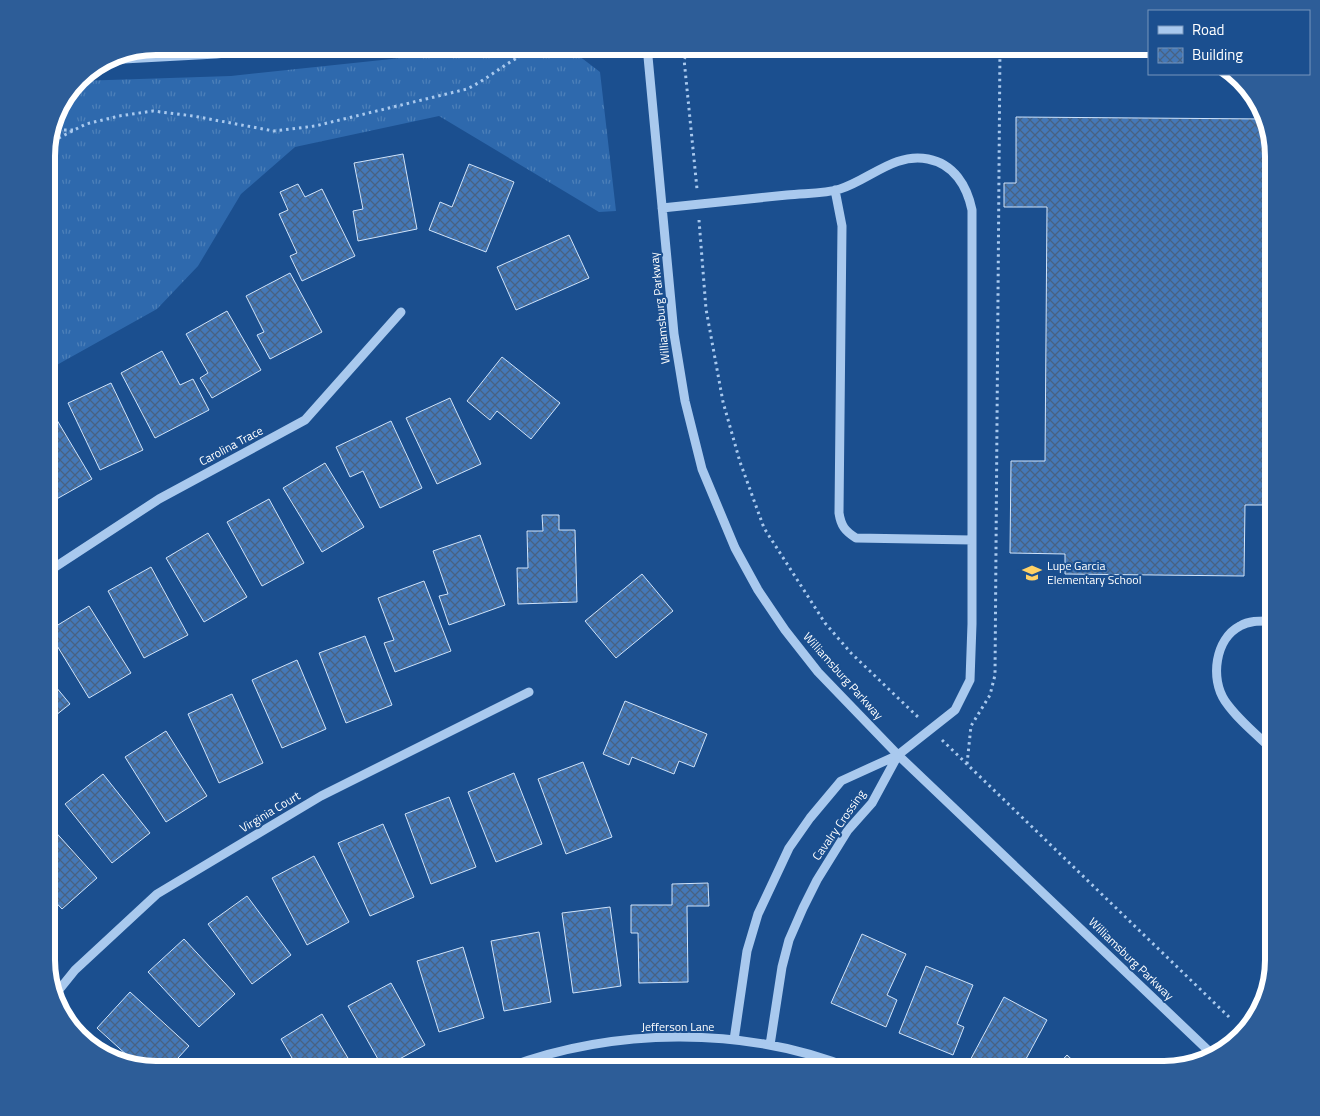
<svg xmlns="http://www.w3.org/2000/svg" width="1320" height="1116" viewBox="0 0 1320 1116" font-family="'Titillium Web',sans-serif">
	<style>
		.grass { fill: url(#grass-tufts) }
		.building { fill: url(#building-cross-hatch); stroke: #cfe3fa }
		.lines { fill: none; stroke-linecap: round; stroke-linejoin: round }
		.path { stroke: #a9c9ee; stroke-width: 3; stroke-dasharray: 2.5 4; stroke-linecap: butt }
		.minor { stroke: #a9c9ee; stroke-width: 9 }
		.labels { text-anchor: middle; stroke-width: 4; stroke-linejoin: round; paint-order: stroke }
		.street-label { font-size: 12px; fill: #fff; stroke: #1b4f8f }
		.poi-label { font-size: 12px; fill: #fff; stroke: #1b4f8f; text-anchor: start }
		.rim { fill: none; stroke: #fff; stroke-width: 6 }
	</style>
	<defs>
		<pattern id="grass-tufts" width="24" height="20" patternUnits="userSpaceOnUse" patternTransform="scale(1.25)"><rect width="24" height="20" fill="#2e69ad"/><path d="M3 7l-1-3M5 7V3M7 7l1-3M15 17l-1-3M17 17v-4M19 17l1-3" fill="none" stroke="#4d80b9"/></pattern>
		<pattern id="building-cross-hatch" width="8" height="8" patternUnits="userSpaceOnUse" patternTransform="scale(1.25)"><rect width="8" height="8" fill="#4478b7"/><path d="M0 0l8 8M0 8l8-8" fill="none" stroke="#486282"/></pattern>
	</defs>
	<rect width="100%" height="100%" fill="#1b4f8f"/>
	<path class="grass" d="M515,46H566L600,72L616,211L599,212L439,116L295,147L241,194L198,266L157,309L46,371L47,148L57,107L78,81L231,76Z"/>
	<path class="building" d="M1016,117L1266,119L1274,156V505H1245L1244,576L1065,574V554L1010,553L1011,461H1045L1047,207H1004V183H1016Z
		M403,154L417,229L358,241L353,211L363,209L354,163Z
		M469,164L514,182L486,252L429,230L440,202L452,207Z
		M298,184L305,197L322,189L355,256L302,281L290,256L297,253L279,214L288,210L280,192Z
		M569,235L589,278L516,310L497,267Z
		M290,273L322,332L270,359L257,335L264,332L246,296Z
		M227,311L261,370L212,398L200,378L208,373L186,334Z
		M162,351L180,385L193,379L209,410L155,438L121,373Z
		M502,357L560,403L531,439L497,411L490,420L467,401Z
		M111,383L143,450L100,470L68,403Z
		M450,398L481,464L437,484L406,418Z
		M51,410L92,479L46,505V412Z
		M391,421L422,488L380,508L363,471L350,477L336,447Z
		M325,463L364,527L322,552L283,488Z
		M269,499L304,563L262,586L227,522Z
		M542,515H559V530H575L577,602L518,604L517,568H528L527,531H543Z
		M208,533L247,597L204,622L166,558Z
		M480,535L505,605L449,625L439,596L448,594L433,551Z
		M151,567L188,635L144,658L108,591Z
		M642,574L673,611L616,658L585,621Z
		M424,581L451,651L395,672L384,643L394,640L378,598Z
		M89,606L131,673L89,698L48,631Z
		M365,636L392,705L346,723L319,653Z
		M297,660L326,729L282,748L252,680Z
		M46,675L70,704L46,723Z
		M232,694L263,763L219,783L188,714Z
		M625,701L707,734L694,767L679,761L674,774L632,757L629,765L603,754Z
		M166,731L207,796L166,822L125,757Z
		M583,762L612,837L566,854L538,779Z
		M514,773L542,844L496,862L468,792Z
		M103,774L150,833L112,863L65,804Z
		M449,797L476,867L431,884L405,814Z
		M383,824L414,897L370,916L338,843Z
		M51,827L97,878L62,909L46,892V831Z
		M314,856L349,922L307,945L272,878Z
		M708,883L709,906H687L688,982L639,983L638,933H631V905H672V884Z
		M247,896L291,955L252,984L208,924Z
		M610,907L621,986L573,993L562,913Z
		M539,932L551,1002L504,1011L491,941Z
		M862,934L906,954L887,995L897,1000L886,1027L831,1003Z
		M184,939L235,994L199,1027L148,972Z
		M463,947L484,1018L439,1032L417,961Z
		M926,966L973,985L957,1024L964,1027L953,1055L899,1033Z
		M391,983L425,1045L383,1068L348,1006Z
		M130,992L189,1046L167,1070L140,1067L97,1028Z
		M1004,997L1047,1020L1020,1070H973L967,1066Z
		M322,1014L355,1070H299L281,1039Z
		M1067,1055L1083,1070H1053Z
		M250,1060L259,1070H240Z"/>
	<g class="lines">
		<path class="path" d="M693,46L684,59L697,189
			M51,130H73
			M47,144L86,124L119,116L153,111L193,116L274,131L315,126L467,89C490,78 510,59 533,50C541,48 549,47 557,46
			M699,220L706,309L723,402L740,462L764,528L825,623L851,653L920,719
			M942,740L1229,1017
			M967,764L971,726L990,695L995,675L1000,46"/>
		<path class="minor" d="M647,46L674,334L685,401L702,469L735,548L758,590L785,630L818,672L898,755L1214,1056
			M105,60L216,54L289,46
			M835,190L842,226L839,513C841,526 845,531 856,538L972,540
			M662,208C704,204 745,199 787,195C804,193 824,194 840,189C869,180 895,152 928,159C954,164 967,186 972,210V624L970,680L955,710L898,755L841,781L810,818L789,848L758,914L747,951L734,1040
			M46,573L159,499L305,420L401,312
			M1274,751C1257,735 1238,720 1225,701C1210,679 1215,639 1240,626C1250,620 1262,621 1274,621
			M54,996L75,970L157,894L321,796L529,692
			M770,1045L782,967L789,940L803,908L817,880L848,830L872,803L898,755
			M1218,1053L1263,1005
			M501,1070C611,1027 745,1025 855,1070"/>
	</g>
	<defs>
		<g id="school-bare" transform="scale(1.5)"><path d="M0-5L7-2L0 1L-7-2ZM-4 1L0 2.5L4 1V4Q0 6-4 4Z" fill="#ffd166" stroke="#1b4f8f" stroke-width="2.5" paint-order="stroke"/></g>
	</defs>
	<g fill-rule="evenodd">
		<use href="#school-bare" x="1032" y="573"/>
	</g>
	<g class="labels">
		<g class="street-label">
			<text transform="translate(660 308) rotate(-96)" y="4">Williamsburg Parkway</text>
			<text transform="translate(231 446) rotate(-28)" y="4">Carolina Trace</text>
			<text transform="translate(843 676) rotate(48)" y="4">Williamsburg Parkway</text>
			<text transform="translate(270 812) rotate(-31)" y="4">Virginia Court</text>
			<text transform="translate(839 825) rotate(-55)" y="4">Cavalry Crossing</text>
			<text transform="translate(1131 959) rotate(44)" y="4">Williamsburg Parkway</text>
			<text x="678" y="1031">Jefferson Lane</text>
		</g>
		<g class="poi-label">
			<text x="1047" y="570">Lupe Garcia<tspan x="1047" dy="14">Elementary School</tspan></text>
		</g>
	</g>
	<path d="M0 0H1320V1116H0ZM156 55H1164A101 101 0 0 1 1265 156V960A101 101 0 0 1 1164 1061H156A101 101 0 0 1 55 960V156A101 101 0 0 1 156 55Z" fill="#2d5d98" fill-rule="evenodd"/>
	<path class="rim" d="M156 55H1164A101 101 0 0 1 1265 156V960A101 101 0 0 1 1164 1061H156A101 101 0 0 1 55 960V156A101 101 0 0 1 156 55Z"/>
	<rect x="1148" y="10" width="162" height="65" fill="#1b4f8f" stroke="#7695bc"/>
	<rect x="1158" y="26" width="25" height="8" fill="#a9c9ee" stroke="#7695bc"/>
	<text x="1192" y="35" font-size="15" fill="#ffffff">Road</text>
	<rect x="1158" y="48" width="25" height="15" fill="url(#building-cross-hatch)" stroke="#7695bc"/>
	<text x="1192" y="60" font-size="15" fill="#ffffff">Building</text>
</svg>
